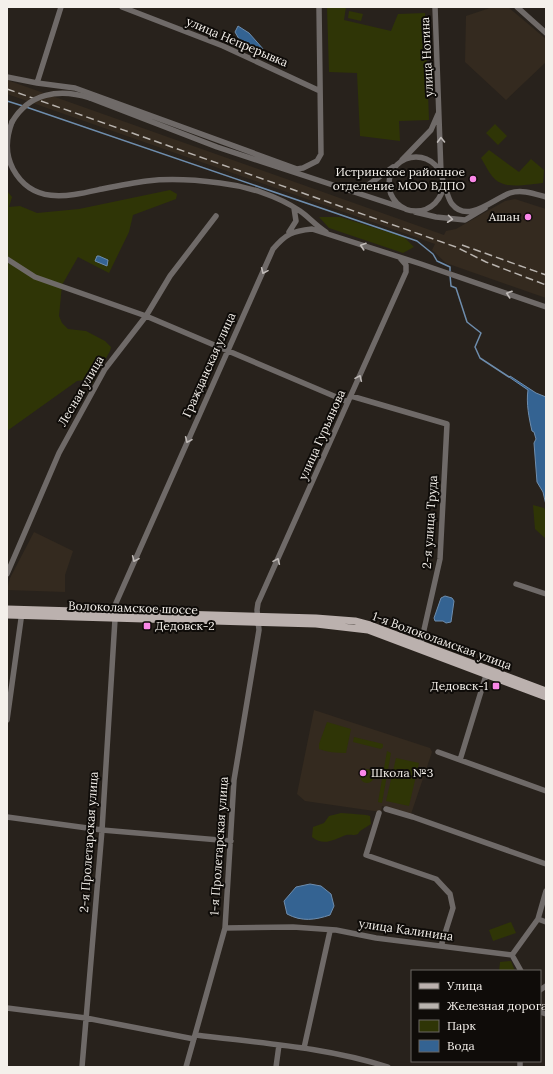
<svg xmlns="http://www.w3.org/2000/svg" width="553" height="1074" viewBox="0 0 553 1074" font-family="Lora,serif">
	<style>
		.built { fill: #342a1f }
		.green { fill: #2f3506 }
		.water { fill: #346392; stroke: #6e8dad }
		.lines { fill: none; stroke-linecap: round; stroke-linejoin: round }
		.stream { stroke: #6e8dad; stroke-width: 1.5 }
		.minor { stroke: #6f6a68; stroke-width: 5.5 }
		.major { stroke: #bbb1ae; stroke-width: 7 }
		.rail { stroke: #b8b3ae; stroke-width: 1.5; stroke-dasharray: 8 4; stroke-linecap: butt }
		.minor-bridge { stroke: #6f6a68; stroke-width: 5.5 }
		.oneway { stroke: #bfbab7 }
		.poi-dot { fill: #fa87e7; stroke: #0f0c09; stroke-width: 1.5 }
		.labels { text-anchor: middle; stroke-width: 4; stroke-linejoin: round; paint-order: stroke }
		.street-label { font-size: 12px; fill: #f4f0eb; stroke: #0f0c09 }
		.poi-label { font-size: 12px; fill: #f4f0eb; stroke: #0f0c09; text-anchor: end }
	</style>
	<rect width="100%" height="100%" fill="#28221c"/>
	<path class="built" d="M493,7H508L546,39V62L506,100L465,62L466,16Z
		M7,80L444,235L446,231L456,229L505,201L515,199L546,209V298L446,263L432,250L435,244L7,94Z
		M34,532L73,551L65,575V592L7,590L10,578Z
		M314,710L430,748L432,752L411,814L382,806L381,812L305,801L297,794Z"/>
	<path class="green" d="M327,7H346L344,20L391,31L398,14L425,13L429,120L399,121L400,141L360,136L357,73L329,72Z
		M349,11L363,14L361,21L348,18Z
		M231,39L248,47L245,52L228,44Z
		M495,124L507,136L498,145L486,133Z
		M489,150L519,172L531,159L544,170L543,183C532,184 511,188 501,183C492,180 486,166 481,158Z
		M170,190L177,194L176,199L133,215L129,232L109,273L78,257L62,285L59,316L62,323L68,329L86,331L105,341L111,347L110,351L92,384L84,380L77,381L7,431V191L12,197L9,207L20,206L37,213L79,209Z
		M319,217H340L404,237L414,247L403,253L329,228Z
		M533,505L544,508L546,512V539L535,529Z
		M327,722L351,729L346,753C337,753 327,752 319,749V744Z
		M354,737L383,744V747L381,749L353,742Z
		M387,751L391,753L382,803L378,802Z
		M396,758L419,763L409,806L386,801Z
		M360 776a7 7 0 1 1 14 0a7 7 0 1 1-14 0Z
		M341,813C349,814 364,814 370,816L371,824L360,831L358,834C354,836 350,834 346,835C335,839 324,847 312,837L313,827L324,823L329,816Z
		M511,922L516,933L493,941L489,930Z
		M511,961L515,971H499L500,962Z"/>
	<path class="water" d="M238,26L249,33L271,58L239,39L235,32Z
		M97,256H99L108,260L107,266L95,261Z
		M510,376L536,393L546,397V505L543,492L537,482L534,443L536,439L534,432L532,431C529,418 526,403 528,390L509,377Z
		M445,596L452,598L454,601L451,622L446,623L443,621H435L434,618L441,598Z
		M310,884L321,886L331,894L334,906L330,915C315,920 302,922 287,914L284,901L296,887Z"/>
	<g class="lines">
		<path class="stream" d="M7,101L23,106
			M26,107L417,241L433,254L437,261L450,267V271
			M450,275L451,286L456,288L467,322L481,333L475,347L480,358L509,377"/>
		<path class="minor" d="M122,7L223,46L320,91
			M435,7L441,173
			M517,7L546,33
			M7,77L37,83L61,7
			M37,83L75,88L297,169L303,168L317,161L321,154L319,7
			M90,98L217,147L403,208
			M12,122C6,138 5,154 13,169C33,206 70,196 102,189C117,186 132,183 147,181C171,178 197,180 220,183C247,186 278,196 300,211C309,217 316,226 326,232
			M389 184a27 27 0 1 1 54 0a27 27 0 1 1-54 0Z
			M402,160L431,130L438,114
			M444,184C447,191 448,199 452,204C468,224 493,199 510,193C522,189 535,194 546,197
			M348,187L368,185L393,167
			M415,212L436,217L465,220L485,208
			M289,232L296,221L294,208
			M7,259L35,277L146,316L348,402
			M351,396L447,424L440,559L421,643
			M7,574L59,453L105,369L146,316L170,276L216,216
			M516,584L546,594
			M7,720L22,612
			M438,752L546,791
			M460,760L487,672
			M386,809L413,817L546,864
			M379,813L366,855L436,879L450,894L453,908L441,946
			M7,817L102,830L231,841
			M538,919L546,922
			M225,928L293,927L336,930L376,938L512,955L538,919L546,891
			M512,955L521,971
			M540,990L546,986
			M7,1008L86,1018L194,1039
			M540,1012L546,1014
			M196,1035C260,1043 326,1047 388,1067
			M304,1048L330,931
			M82,1067L102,830L116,603L273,249C286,234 292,231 312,229L421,264L546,307
			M186,1067L225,928L234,780L259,630L257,610L258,603L406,272V265L400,258
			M276,1067L279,1045
			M520,1067V1061"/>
		<path class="major" d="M7,609L316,618L355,621L370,625L546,691
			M7,615L316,624L368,630L546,697"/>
		<path class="rail" d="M7,89L456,247L486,262L546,285
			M462,245L546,275"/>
		<path class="minor-bridge" d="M12,122C29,93 59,88 90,98"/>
	</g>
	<defs><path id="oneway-chevron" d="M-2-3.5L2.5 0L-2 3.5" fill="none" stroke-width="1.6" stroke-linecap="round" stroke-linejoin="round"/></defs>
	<g class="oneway">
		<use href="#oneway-chevron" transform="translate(441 140) rotate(-91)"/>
		<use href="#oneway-chevron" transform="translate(450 219) rotate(7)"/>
		<use href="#oneway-chevron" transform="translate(363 246) rotate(-162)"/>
		<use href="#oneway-chevron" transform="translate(264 271) rotate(114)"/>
		<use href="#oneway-chevron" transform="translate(509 294) rotate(-161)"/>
		<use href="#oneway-chevron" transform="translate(359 378) rotate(-66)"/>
		<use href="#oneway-chevron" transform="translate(188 440) rotate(114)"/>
		<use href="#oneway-chevron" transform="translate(135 559) rotate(114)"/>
		<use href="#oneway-chevron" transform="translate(277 561) rotate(-66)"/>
	</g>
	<g class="poi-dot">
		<circle cx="473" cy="179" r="4"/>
		<circle cx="528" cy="217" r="4"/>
		<rect x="143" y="622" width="8" height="8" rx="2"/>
		<rect x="492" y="682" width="8" height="8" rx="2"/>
		<circle cx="363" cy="773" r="4"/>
	</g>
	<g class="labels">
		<g class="street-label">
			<text transform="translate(237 42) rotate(23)" y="4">улица Непрерывка</text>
			<text transform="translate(427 57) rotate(-93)" y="4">улица Ногина</text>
			<text transform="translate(209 365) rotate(-66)" y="4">Гражданская улица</text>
			<text transform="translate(81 391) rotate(-60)" y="4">Лесная улица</text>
			<text transform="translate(322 435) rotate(-66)" y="4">улица Гурьянова</text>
			<text transform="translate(430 522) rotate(-86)" y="4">2-я улица Труда</text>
			<text transform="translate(133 608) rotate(2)" y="4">Волоколамское шоссе</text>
			<text transform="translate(442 641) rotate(20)" y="4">1-я Волоколамская улица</text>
			<text transform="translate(89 842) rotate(-86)" y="4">2-я Пролетарская улица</text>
			<text transform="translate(219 846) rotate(-86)" y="4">1-я Пролетарская улица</text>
			<text transform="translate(406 930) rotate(8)" y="4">улица Калинина</text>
		</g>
		<g class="poi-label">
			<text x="465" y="176">Истринское районное<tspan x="465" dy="14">отделение МОО ВДПО</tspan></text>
			<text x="520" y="221">Ашан</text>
			<text x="155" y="630" text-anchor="start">Дедовск-2</text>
			<text x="488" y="690">Дедовск-1</text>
			<text x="371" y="777" text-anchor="start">Школа №3</text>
		</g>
	</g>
	<rect width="553" height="1074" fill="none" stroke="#f4f0eb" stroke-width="16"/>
	<rect x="411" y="970" width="130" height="92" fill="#0f0c09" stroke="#6b6763"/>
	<rect x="419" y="983" width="20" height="6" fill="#bbb1ae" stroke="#6b6763"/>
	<text x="447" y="990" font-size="12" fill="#f4f0eb">Улица</text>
	<rect x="419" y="1003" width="20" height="6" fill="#b8b3ae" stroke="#6b6763"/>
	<text x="447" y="1010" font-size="12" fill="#f4f0eb">Железная дорога</text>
	<rect x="419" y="1020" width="20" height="12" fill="#2f3506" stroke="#6b6763"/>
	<text x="447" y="1030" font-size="12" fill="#f4f0eb">Парк</text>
	<rect x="419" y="1040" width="20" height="12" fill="#346392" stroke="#6b6763"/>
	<text x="447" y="1050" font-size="12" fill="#f4f0eb">Вода</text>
</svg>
